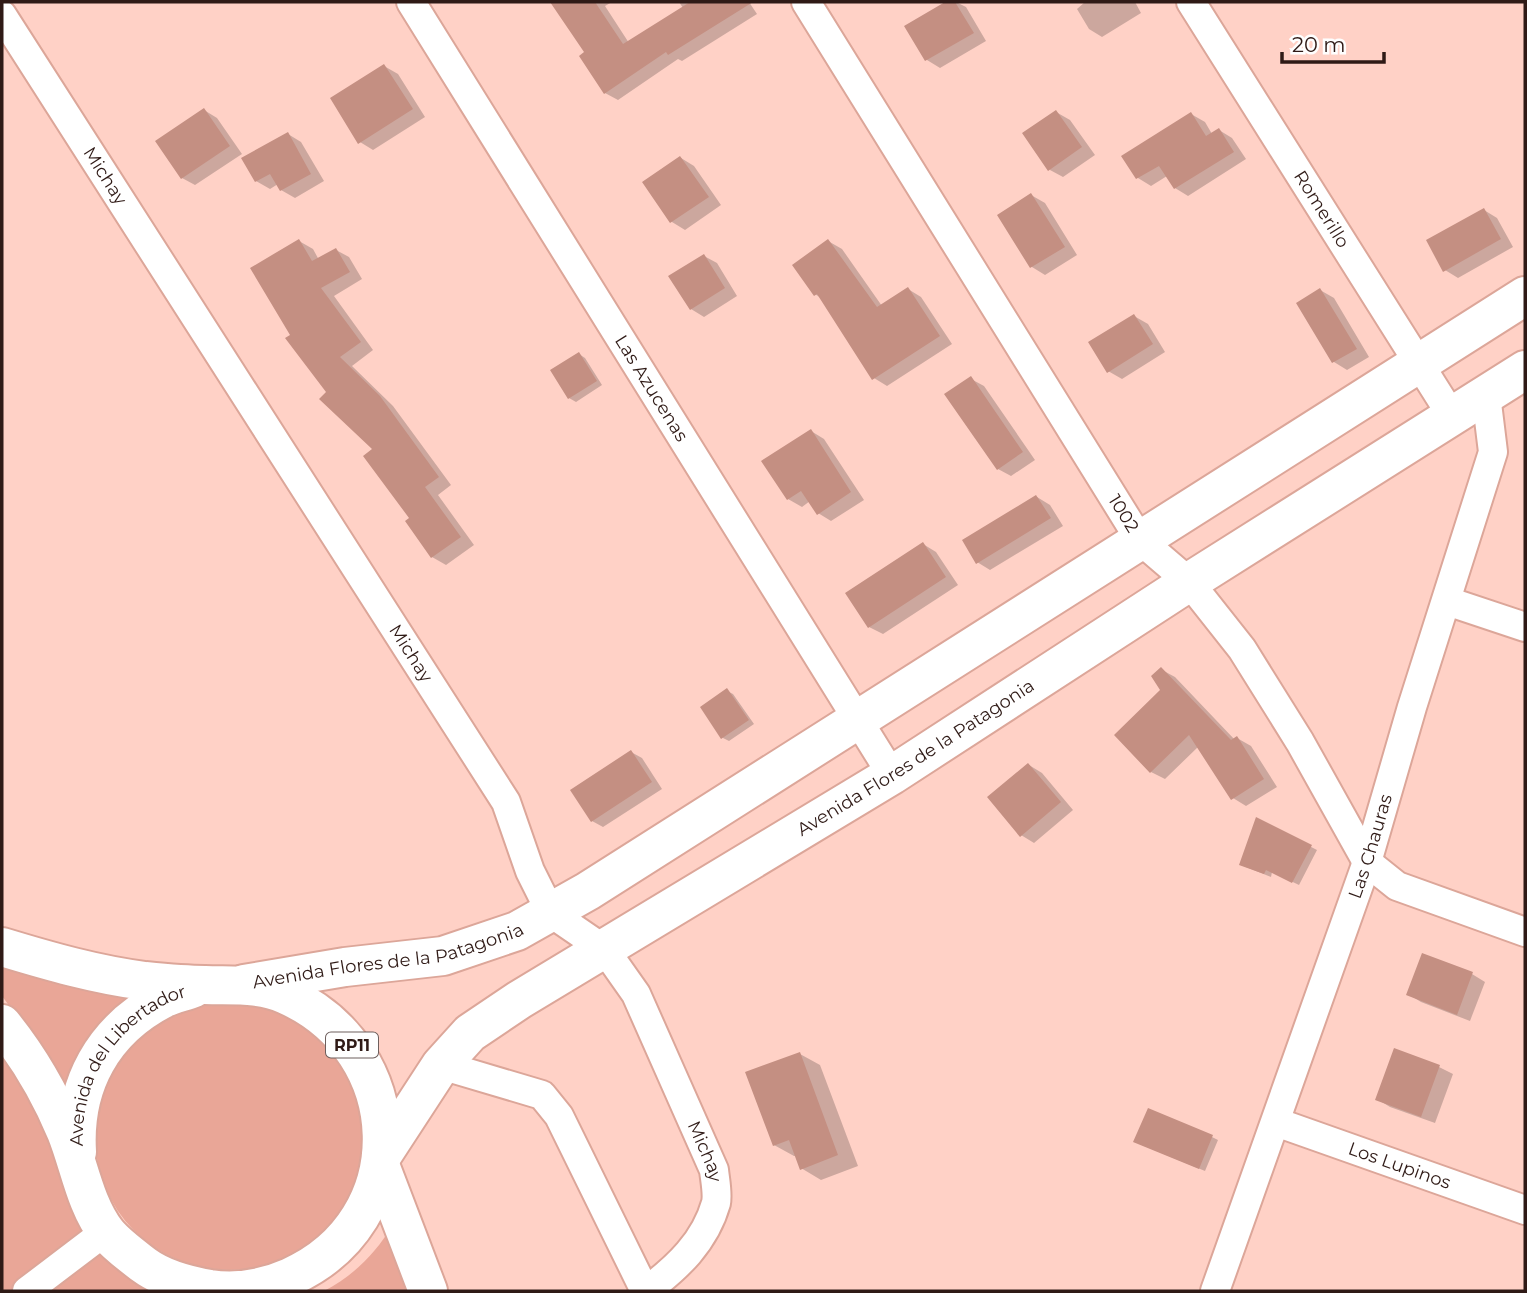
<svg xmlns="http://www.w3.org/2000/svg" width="1527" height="1293" viewBox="0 0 1527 1293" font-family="Montserrat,sans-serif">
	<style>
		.green { fill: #e9a697 }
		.shadow { fill: #0003 }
		.building { fill: #c48f82 }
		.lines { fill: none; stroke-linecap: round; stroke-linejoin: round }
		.street-casing { stroke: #dca699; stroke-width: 32 }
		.secondary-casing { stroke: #dca699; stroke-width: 42 }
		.primary-casing { stroke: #dca699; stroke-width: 42 }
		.street { stroke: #fff; stroke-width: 28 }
		.secondary { stroke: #fff; stroke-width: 38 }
		.primary { stroke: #fff; stroke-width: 38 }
		.labels { text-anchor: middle; stroke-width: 7; stroke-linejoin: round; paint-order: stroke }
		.shield { fill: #fefefe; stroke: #6d5e5c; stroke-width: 2 }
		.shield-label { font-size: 16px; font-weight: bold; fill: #2f1a16 }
		.street-label { font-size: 18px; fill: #2f1a16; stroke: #fefefe }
	</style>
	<rect width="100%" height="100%" fill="#ffd1c6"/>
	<path class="green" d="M2,959L143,995L67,1098L32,1037L2,996Z
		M95 1136a134 134 0 1 1 268 0a134 134 0 1 1-268 0Z
		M2,1050L164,1291H2Z
		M392,1226L419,1291H324C352,1277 376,1253 392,1226Z"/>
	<path class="shadow" d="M552,2H612L605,6L629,43L683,8L679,2H749L757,14L682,61L678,59L618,100L605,93L586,53Z
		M948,2H956L966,7L986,41L940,68L927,60L907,26Z
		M1085,2H1135L1141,13L1102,37L1089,29L1077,9Z
		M384,66L398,74L425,117L373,150L360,142Z
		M204,110L217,118L242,154L195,185L182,178Z
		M1056,112L1070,120L1095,155L1063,177L1050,170Z
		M1191,114L1205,122L1212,134L1219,130L1232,138L1246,159L1188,196L1175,188L1167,176L1151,186L1138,178L1124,156Z
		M288,134L301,142L324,181L295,198L281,190L278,184L270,189L256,181Z
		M681,158L694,166L721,205L685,230L672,222L644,183Z
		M1031,195L1045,203L1077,255L1045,275L1032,267L999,216Z
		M1484,210L1497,218L1513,247L1458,278L1445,270Z
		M299,241L313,249L319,260L336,250L349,257L362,279L334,296L373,350L352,366L393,406L451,485L438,495L474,545L446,565L432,557L408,521L411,519L374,449L328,392L292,336Z
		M828,241L842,249L882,306L908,289L921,297L952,344L887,386L874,378L821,298L815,294Z
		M704,256L717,263L737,296L704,317L691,309Z
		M1320,290L1334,298L1369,357L1347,370L1334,362L1299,303Z
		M1134,316L1148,324L1165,352L1122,379L1108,371Z
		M579,354L585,358L602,385L576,402L569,398Z
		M971,379L984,386L1035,460L1011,476L998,469Z
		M811,431L824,439L864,500L831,521L818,513L810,501L802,507L788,499Z
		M1037,497L1050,505L1063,526L990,570L977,562Z
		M923,544L936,552L958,585L883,634L869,627Z
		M1162,670L1175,677L1235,740L1237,738L1251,746L1277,787L1246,806L1233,798L1199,746L1165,779L1151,772L1162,691Z
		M727,691L733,694L754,724L729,741L723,738Z
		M631,752L642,758L662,789L603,827L592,821Z
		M1029,765L1042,773L1073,810L1034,843L1021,835Z
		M1257,819L1317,850L1299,885L1272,872L1271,877L1241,865Z
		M1472,974L1485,982L1470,1021L1421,1002L1408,994Z
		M800,1054L820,1065L858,1166L821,1180L801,1168L797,1156H794L774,1145Z
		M1439,1067L1453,1074L1435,1123L1390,1107L1377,1099Z
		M1212,1137L1218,1140L1205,1171L1142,1145Z"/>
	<path class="building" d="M550,2H595L623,44L690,2H753L668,55L666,52L604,94L579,56L584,52Z
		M945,2H955L974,33L925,61L904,26Z
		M384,64L413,109L358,144L330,98Z
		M204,108L230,146L181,179L155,141Z
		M1056,110L1082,147L1048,171L1022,133Z
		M1191,112L1206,136L1219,128L1234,152L1174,189L1159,166L1136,179L1121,156Z
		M288,132L311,174L280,191L270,174L255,182L241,158Z
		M680,156L709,197L670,223L642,182Z
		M1031,193L1065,247L1030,268L997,215Z
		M1484,208L1501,239L1443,272L1426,240Z
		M299,239L312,261L336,248L350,272L321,288L361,342L340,357L380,396L439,477L425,487L461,537L431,558L405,521L409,518L363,456L372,449L319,399L326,392L285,338L290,335L250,268Z
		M828,239L877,307L908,287L940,336L872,380L817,294L814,296L792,265Z
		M704,254L725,288L690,310L668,276Z
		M1320,288L1357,349L1332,363L1296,303Z
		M1134,314L1153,344L1107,373L1088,342Z
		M579,352L597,381L568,399L550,370Z
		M971,376L1023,452L997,470L944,394Z
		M811,429L851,492L817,515L801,491L787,500L761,461Z
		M1036,495L1051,518L976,564L962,540Z
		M923,542L946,577L868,628L845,593Z
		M1161,667L1231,740L1237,736L1264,779L1231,800L1189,735L1150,773L1114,735L1160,690L1151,676Z
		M727,688L749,720L721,739L700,707Z
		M631,750L652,782L591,822L570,790Z
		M1028,763L1061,802L1020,837L987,797Z
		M1256,817L1312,845L1292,883L1266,870L1264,874L1239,865Z
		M1422,953L1473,972L1457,1015L1406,995Z
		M1394,1048L1440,1065L1421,1117L1375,1100Z
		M800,1052L838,1155L800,1170L789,1140L773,1146L745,1072Z
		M1148,1108L1213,1135L1199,1169L1133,1142Z"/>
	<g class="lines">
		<g class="street-casing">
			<g id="street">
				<path id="s1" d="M411,2L892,775"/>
				<path id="s2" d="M806,2L1140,540L1189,582L1242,649L1300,742L1367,862L1397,886L1525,932"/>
				<path id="s3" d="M1191,2L1452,416"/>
				<path id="s4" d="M2,15L506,802L530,871L551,913L605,950L636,994L714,1170C715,1180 718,1194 716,1203C705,1242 677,1268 646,1291"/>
				<path d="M1447,601L1525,627"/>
				<path d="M441,1065L542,1095L559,1116L645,1291"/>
				<path id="s5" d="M1276,1122L1525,1210"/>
				<path d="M27,1291L106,1231"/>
				<path id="s6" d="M1215,1291L1367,862L1412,707L1493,452L1486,395"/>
			</g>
		</g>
		<g class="secondary-casing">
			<g id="secondary">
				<path id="s7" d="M244,984L345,967L443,956L517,931L588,891L1525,296"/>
				<path id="s8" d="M381,1157L441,1065L470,1033L519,1000L892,775L1189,582L1525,370"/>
			</g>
		</g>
		<g class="primary-casing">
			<g id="primary">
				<path d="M2,947C48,961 97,975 145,981C165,983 186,985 205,985C233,986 260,983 286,995C410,1050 416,1221 290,1277C265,1288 238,1293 210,1289C187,1285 163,1279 144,1265C131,1255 117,1245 107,1233C85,1205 79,1164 66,1132C50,1094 28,1056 2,1024"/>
				<path id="s9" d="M77,1152C73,1085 103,1030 163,999C172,994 184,992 194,988"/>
				<path d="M380,1165L428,1291"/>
			</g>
		</g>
		<use href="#street" class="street"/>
		<use href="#secondary" class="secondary"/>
		<use href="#primary" class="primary"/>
	</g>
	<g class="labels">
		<rect class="shield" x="326" y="1032.5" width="52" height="25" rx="5"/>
		<g class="shield-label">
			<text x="352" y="1051">RP11</text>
		</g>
		<g class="street-label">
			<text dy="6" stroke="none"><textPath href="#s4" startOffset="191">Michay</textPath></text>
			<text dy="6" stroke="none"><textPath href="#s3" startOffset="245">Romerillo</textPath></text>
			<text dy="6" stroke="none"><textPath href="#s1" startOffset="455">Las Azucenas</textPath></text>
			<text dy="6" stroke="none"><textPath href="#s2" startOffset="602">1002</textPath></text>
			<text dy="6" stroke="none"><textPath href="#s4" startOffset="758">Michay</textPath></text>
			<text dy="6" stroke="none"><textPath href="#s8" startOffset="677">Avenida Flores de la Patagonia</textPath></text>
			<text dy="6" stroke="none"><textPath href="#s6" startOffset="471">Las Chauras</textPath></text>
			<text dy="6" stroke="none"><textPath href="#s7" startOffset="147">Avenida Flores de la Patagonia</textPath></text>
			<text dy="6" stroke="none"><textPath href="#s9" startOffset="108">Avenida del Libertador</textPath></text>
			<text dy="6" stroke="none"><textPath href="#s4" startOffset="1346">Michay</textPath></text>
			<text dy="6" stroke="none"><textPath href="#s5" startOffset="131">Los Lupinos</textPath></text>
		</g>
	</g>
	<rect width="1527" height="1293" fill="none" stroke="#2f1a16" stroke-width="7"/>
	<path d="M1282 52v10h102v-10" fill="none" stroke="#2f1a16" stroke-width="3.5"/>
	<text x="1292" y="52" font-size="21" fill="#2f1a16" stroke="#fefefe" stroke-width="5" paint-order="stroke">20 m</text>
</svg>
